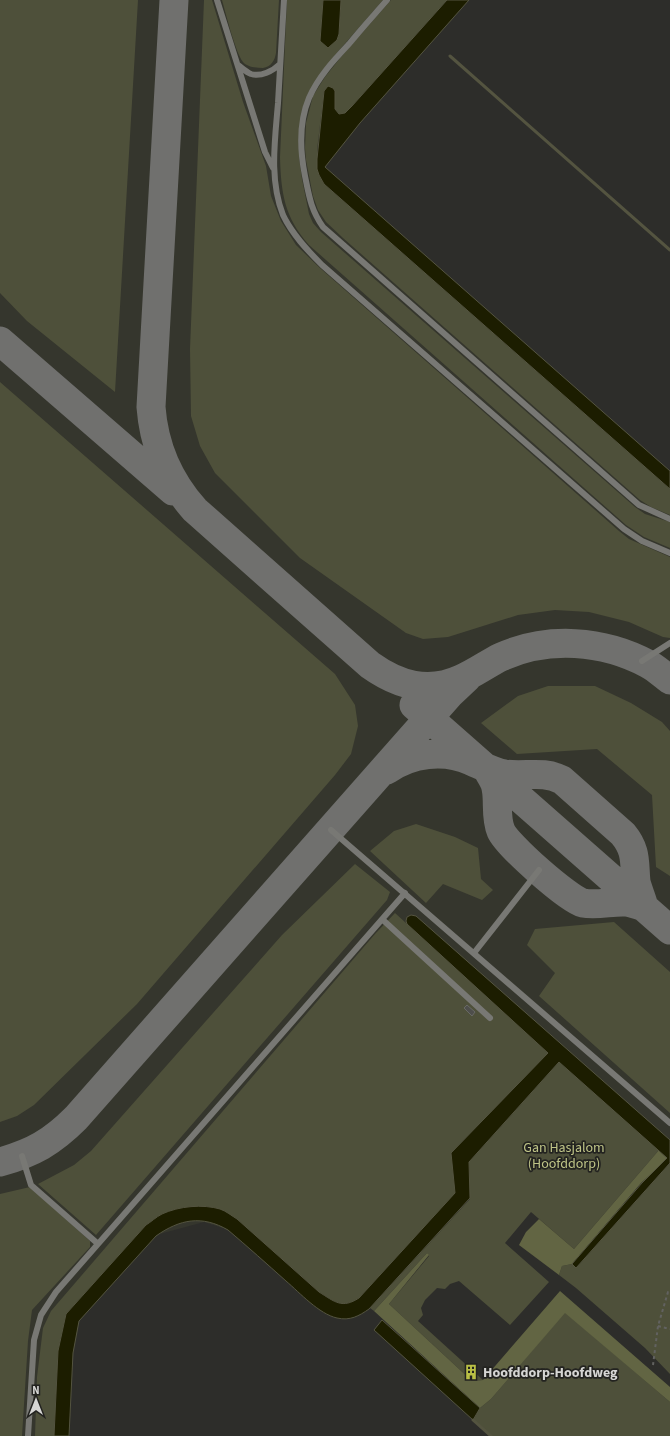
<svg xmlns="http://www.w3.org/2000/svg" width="670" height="1436" viewBox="0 0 670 1436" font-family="'Source Sans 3',sans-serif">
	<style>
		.built { fill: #35362d }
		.green { fill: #4e503a }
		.forest { fill: #626543 }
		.water { fill: #1c1d00; stroke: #545440 }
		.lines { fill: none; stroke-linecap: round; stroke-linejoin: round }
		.stream { stroke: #545440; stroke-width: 3 }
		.taxiway { stroke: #70706e; stroke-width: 29 }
		.building { fill: #4e4e4b; stroke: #686965 }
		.path { stroke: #626260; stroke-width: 2; stroke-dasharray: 3 3; stroke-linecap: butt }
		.lane { stroke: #787874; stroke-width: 6 }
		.labels { text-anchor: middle; stroke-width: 3.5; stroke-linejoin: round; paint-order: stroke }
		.park-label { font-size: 14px; fill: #bfc487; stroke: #232320 }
		.poi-label { font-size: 14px; font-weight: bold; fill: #d6d6d4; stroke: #232320; text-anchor: start }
	</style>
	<rect width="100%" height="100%" fill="#2d2d2a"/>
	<path class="built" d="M0,0H445L318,140L323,175L670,488V1155L558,1059L463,1156V1192L239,1233L204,1222L156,1235L69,1333L62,1436H0Z"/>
	<path class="green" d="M0,0H138L115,392L27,321L0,293Z
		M204,0H212L243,102L266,166L271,196L281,221L296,245L320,268L619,531L629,539L670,557V638L663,637L629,622L589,612L555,610L518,615L448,637L423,639L406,633L300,558L215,473L200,446L191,416L190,349Z
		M222,0H279L276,53C275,60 271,67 263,68C256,68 247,67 243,62C235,51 226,14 222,0Z
		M287,0H323L320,41L337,40L339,34L341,0H383L335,55L307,97L299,157L302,179L309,214L313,223L321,232L635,507L645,514L670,522V548L644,537L626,525L309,245C284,217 281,192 280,157Z
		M391,0H447L352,106L345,113L339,114L335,109V91L333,88L328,87L324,91L317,150L319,175L324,184L670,489V515L651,507L640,500L343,238L326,222L318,210L313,196L306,160L305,148L306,123L313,96L325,77L341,57Z
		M0,382L335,674L355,705L358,726L351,754L335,775L137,1004L34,1105L17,1116L0,1122Z
		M548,686H595L631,703L662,722L670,731V876L656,867L652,795L597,749L517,754L481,723L518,696Z
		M416,824L455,837L478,848L481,879L493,890L482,900L443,884L426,903L370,851L394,831Z
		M355,864L390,892L387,900L96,1235L38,1184L74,1165L91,1151L282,935Z
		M395,913L549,1053L451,1153L456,1193L359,1298C342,1309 335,1302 319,1292L237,1219L207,1206L180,1208L162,1214L146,1225L66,1314L58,1351L54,1436H35L37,1377L43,1328L51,1311L375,934Z
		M614,922L670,972V1113L539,996L555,973L527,945L535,929Z
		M559,1062L659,1150L574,1249L531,1212L505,1243L549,1282L510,1325L459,1281L450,1284L445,1289L437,1288L425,1300L421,1308L423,1315L418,1321L483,1380L472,1381L389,1304L429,1256L427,1253L374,1311L370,1308L470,1199L469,1162Z
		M670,1163V1374L645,1348L576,1288L559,1275L562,1266L572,1264L577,1267Z
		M30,1187L90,1241V1247L32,1310L28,1341L22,1436H0V1194Z
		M565,1312L670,1402V1436H491L473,1420L480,1408L491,1399Z"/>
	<path class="forest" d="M659,1150L668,1158L641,1183L572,1264L562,1266L559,1275L519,1245L526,1232L539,1219L574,1249Z
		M427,1253L429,1255L389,1304L472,1381L483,1380L560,1291L670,1387V1402L565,1313L491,1399L480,1408L374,1311Z"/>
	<path class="water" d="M323,0H341L339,34L337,40L328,48L320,41Z
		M447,0H469L360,123L325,167L670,471V489L324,184L319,175L317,169V159L324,91L328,86L333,88L335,91V109L339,114L345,113L352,106Z
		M411,915L416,916L670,1140V1163L576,1268L572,1264L642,1183L667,1158L559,1062L469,1162L470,1198L369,1309C359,1316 350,1321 337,1318C319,1314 300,1293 286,1281C267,1264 248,1247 228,1230C202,1215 180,1219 156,1236L79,1321L73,1353L69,1436H54L58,1351L66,1314L146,1225C151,1222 156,1217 162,1214C179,1206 203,1204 220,1209C226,1211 232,1216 237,1219L319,1292C335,1302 342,1309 359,1298L455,1193L451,1153L548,1053L407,924L406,921L407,917Z
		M382,1320L480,1408L473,1420L374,1330Z"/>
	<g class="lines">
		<path class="stream" d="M450,56L670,250
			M473,1420L491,1436"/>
		<path class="taxiway" d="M174,0L151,407C154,447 169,481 195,510L370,665C398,685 428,694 461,679C475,673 487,664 501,657C548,636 603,640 648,664C656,668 663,675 670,680
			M0,341L173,491
			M414,705L670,930
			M487,769C490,775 495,781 496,788C499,802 495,817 501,831C507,845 568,899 583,903C597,906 612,901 626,902C632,903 638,905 644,907
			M387,770C411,753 444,749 471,761C483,766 493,772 505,774C526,777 542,770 562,780L623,834C637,851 634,862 636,882C638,890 642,899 644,907
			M0,1162C33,1153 52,1142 76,1118L450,694L467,678"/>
	</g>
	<path class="building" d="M467,1005L475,1012L472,1016L464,1008Z"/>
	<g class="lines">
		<path class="path" d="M658,1326L670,1329
			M653,1365L658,1326L668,1292L670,1293"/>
		<path class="lane" d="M217,0L265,152L273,168
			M284,0C282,34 280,69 278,103C275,140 269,179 283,215C292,234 307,250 322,265L624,529L642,541L670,553
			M387,0C374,15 361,29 349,44C334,60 318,77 309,98C299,122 300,151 305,176C309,196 311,210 323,227L639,505L670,519
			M238,65C241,67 246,72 251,74C261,77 273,71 280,64
			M642,661L670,643
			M331,830L670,1123
			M383,920L490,1018
			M474,953L539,870
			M22,1156L31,1185L97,1243
			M28,1436L34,1340L41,1315L56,1292L405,893"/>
	</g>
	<defs>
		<g id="building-bare" transform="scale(1.2)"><path d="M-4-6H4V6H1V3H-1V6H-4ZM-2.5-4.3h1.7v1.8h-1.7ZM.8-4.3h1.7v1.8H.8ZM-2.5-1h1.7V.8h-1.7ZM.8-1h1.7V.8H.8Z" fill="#bac045" stroke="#232320" stroke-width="2.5" paint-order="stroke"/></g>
	</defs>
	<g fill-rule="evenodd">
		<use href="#building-bare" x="471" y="1372"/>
	</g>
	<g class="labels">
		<g class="park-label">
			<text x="564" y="1152">Gan Hasjalom<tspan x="564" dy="16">(Hoofddorp)</tspan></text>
		</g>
		<g class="poi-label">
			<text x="483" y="1377">Hoofddorp-Hoofdweg</text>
		</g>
	</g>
	<g transform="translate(36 1400)" stroke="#232320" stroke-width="3" paint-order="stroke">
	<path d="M0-3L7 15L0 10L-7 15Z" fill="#d6d6d4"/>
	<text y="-6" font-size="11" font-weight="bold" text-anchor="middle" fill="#d6d6d4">N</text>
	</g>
</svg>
